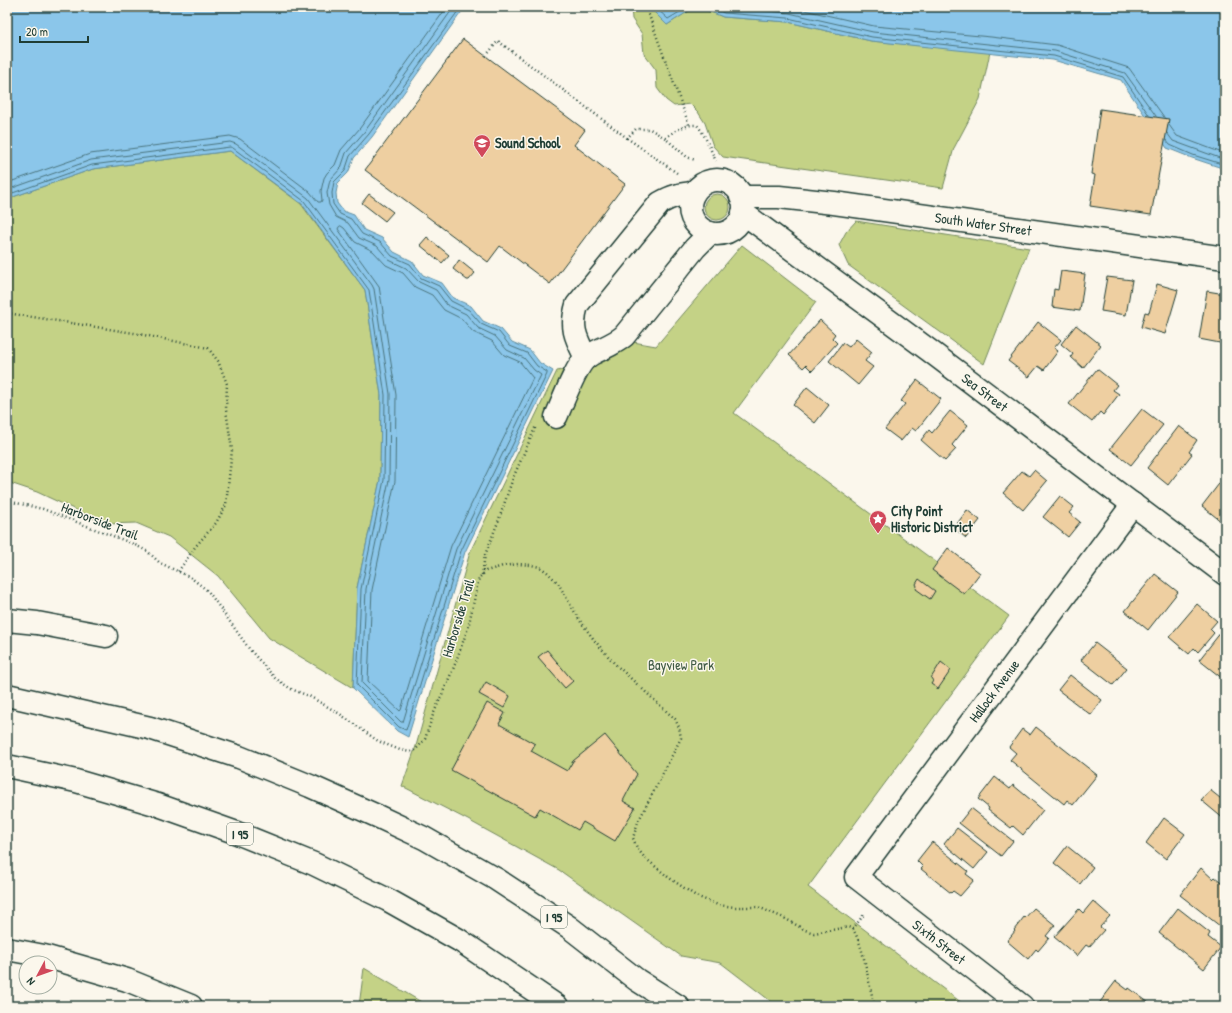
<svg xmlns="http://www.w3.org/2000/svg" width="1232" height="1013" viewBox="0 0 1232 1013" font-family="'Patrick Hand',sans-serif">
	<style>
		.green { fill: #c4d286; stroke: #72885d }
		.water { fill: #8bc6ea; stroke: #608fa1 }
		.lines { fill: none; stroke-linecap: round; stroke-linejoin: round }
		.shore { stroke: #4a747d; stroke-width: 1 }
		.building { fill: #eecfa1; stroke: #1f3d34 }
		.minor-casing { stroke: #1f3d34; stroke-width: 25 }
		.major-casing { stroke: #1f3d34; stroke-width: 25 }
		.highway-casing { stroke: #1f3d34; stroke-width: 25 }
		.path { stroke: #1f3d34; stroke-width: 2.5; stroke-dasharray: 1 3; stroke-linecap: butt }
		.minor { stroke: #fbf7ec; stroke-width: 22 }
		.major { stroke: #fbf7ec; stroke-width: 22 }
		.highway { stroke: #fbf7ec; stroke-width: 22 }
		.labels { text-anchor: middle; stroke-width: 3; stroke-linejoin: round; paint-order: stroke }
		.shield { fill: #fbf7ec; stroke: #61756b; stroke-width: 1 }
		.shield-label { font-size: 13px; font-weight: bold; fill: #1f3d34 }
		.poi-label { font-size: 14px; font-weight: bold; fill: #1f3d34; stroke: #fbf7ec; text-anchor: start }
		.street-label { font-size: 14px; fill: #1f3d34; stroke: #fbf7ec }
		.park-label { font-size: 14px; fill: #405b44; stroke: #fbf7ec }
	</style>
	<rect width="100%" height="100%" fill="#fbf7ec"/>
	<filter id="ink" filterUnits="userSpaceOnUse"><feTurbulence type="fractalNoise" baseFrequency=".025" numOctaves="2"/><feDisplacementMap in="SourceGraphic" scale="8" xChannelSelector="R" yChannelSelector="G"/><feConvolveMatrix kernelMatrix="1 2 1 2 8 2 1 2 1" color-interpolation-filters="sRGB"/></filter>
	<g filter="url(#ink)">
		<path class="green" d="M631,7H649L667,25L695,7H699L723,17L788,22L871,41L990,52L980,99L954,148L943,188L723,157L713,146L705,123L698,112L690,104L674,106L666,100L657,88L656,70L644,54L642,34L632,19Z
			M230,151L301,204L365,290L381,395L380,480L357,588L353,688L269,638L218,576L169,537L136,523L106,524L37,492L7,482V199L93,169Z
			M704 207a13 13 0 1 1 26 0a13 13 0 1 1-26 0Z
			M856,221L1029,248L984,364L848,265L839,245L846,232Z
			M742,245L816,302L734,413L1009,616L808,887L966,1006H777L721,963L681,956L559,870L468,820L402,786L416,746L470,552L557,371L601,363L617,355L633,342L656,346Z
			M364,968L428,1006H359Z"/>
		<path class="water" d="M7,7H465L372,137L354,158L348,173L338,183L336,193L337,203L343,211L354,215L364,230L382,238L394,252L412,261L423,275L442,283L453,298L471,306L483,321L501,329L512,342L530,350L540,363L553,371L465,552L408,737L397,731L353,688L357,588L380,480L381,395L365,290L302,204L230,151L93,169L7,199Z
			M649,7H695L667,25Z
			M699,7H1225V169L1192,158L1167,148L1121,80L1053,60L871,41L788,22L723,17Z"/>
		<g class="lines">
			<path class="shore" d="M655,7L668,19L688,7
				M710,7L724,13L788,18L872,37L1054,56L1123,77L1149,115
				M723,7L789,13L873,32L1055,51L1125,73L1156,116
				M791,7L874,26L991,37L1057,45L1129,68L1164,117
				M1169,125L1177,136L1225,154
				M1167,133L1173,141L1225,160
				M1166,140L1170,145L1193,155L1225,165
				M7,183L90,154L230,136L240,139L310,192L318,202H321L322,200L321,191L324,178L327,173L335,165L341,150L360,128L447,7
				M7,190L91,160L230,142L236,144L308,198L372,285L374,289L390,394L389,480L366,589L362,683L401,722H403L456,549L541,375L534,370L524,358L507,350L495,336L478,328L466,314L447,305L436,290L419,282L406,268L389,260L377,246L359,238L348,223L336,217L329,205L327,193L330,180L341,168L346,153L365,131L454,7
				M7,195L92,165L230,147L233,148L304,201L369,290L385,395L384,480L361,589L357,685L399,727L406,730L461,551L547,374V372L537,366L527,353L510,346L499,332L481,324L469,310L451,301L439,286L421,278L410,264L392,256L380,242L362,234L351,219L340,214L333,204L332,193L334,182L345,171L350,156L369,134L461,7
				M341,226L344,228L355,242L373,251L386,265L403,273L415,287L432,295L444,310L462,319L473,332L492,341L504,355L520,362L533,378L451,546L401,710L400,711L368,681L372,590L395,481L396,395L379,286L338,229L339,227Z"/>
		</g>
		<path class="building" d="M463,39L585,130L574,145L625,184L550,284L500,246L488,262L365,170Z
			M1100,109L1169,119L1151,215L1090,206L1095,175L1091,174Z
			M369,194L393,212L385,221L362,203Z
			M1223,195H1225V209L1222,208Z
			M427,237L449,255L442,263L420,245Z
			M459,260L475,273L469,280H467L453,269Z
			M1061,271L1085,274L1080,311L1052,307L1054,289L1058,290Z
			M1107,277L1132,280L1126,315L1101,311Z
			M1157,284L1178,290L1165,334L1141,327L1145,312L1149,313Z
			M1207,291L1225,294V344L1199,339Z
			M820,320L835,334L832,338L837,343L812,371L806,365L803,368L789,355Z
			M1038,322L1061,340L1054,348L1058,351L1044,370L1038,366L1029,377L1008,361Z
			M1076,325L1101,345L1083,368L1071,357L1073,354L1061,344Z
			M856,339L872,352L865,361L873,367L858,385L829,361L843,343L849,347Z
			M1097,369L1117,385L1113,390L1119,394L1103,415L1100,412L1092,422L1069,404Z
			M917,380L941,399L916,431L912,428L901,441L885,429L905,404L901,401Z
			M807,387L829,405L815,423L793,405Z
			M1142,409L1163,425L1131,465L1110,449Z
			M950,411L968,425L952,445L956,449L945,461L921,440L929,430L932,433Z
			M1179,426L1197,440L1189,452L1192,454L1168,485L1147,468Z
			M1034,470L1047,481L1023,510L1003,493L1022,471L1029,476Z
			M1225,476V518L1222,522L1202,506Z
			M1060,496L1074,507L1069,513L1080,522L1068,537L1043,517Z
			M967,510L980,520L966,538L954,528Z
			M948,548L980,573L964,594L932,570Z
			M1155,574L1178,592L1148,630L1125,611Z
			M919,579L935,591L930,599L916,589L917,586L916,584Z
			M1197,604L1217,621L1210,629L1214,633L1198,652L1194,648L1189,654L1169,637Z
			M1225,627V676L1223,679L1199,660Z
			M1095,643L1127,668L1113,685L1081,660Z
			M547,650L573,681L565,688L538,657Z
			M941,662L951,670L938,689L931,684L933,681L931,678Z
			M1070,675L1102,700L1091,715L1058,690Z
			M486,682L510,696L504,708L479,694Z
			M487,703L505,713L499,724L535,744L531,751L567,771L573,761L605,735L637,774L623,801L635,808L615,841L583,822L578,830L540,808L535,816L451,770Z
			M1036,727L1097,775L1073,805L1067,800L1064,804L1010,760L1016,753L1009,747L1022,729L1030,735Z
			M995,777L1010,789L1013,785L1043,810L1023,835L1013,826L1011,828L988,810L989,808L978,799Z
			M1210,790L1225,802V820L1201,800Z
			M971,808L1013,841L1001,856L959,823Z
			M1164,818L1185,834L1166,859L1146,843Z
			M957,828L988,852L974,869L944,844Z
			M932,842L968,871L966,874L974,880L960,896L953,891L951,893L921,869L923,867L917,861Z
			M1067,846L1093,867L1080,884L1054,863Z
			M1201,868L1213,879L1215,877L1225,885V930L1180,895Z
			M1093,901L1110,916L1100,927L1104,930L1089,947L1086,945L1077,956L1054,937L1079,909L1083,913Z
			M1034,908L1055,925L1046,936L1049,938L1038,951L1036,949L1028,959L1007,941L1015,931L1014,930L1024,917L1025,918Z
			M1178,908L1210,933L1208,937L1221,947L1204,969L1159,933Z
			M1116,981L1128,990L1129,988L1149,1003L1148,1005L1149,1006H1097Z"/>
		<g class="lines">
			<g class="minor-casing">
				<g id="minor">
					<circle cx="717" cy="207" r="27"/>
					<path id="s1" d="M741,197H779L834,203L1225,258"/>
					<path id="s2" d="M743,213L930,351L1225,574"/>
					<path d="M586,358C576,338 570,328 577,305L660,203C672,196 680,194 694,193"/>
					<path d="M556,417C562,404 576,365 587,357C598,349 612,346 624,336L695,248L710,233"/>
					<path d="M7,620L37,623L106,636"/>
					<path id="s3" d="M1022,1006L856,877L1133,504"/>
				</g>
			</g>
			<g class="major-casing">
				<path id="major" d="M7,949L44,956L127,980L191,1006"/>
			</g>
			<g class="highway-casing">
				<path id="highway" d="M7,695L150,728L239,757L310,786L377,816L424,838L496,879L569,927L637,980L678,1006
					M7,766L76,781L158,805L237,833L314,864L388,900L459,940L557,1006"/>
			</g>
			<path class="path" d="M646,7L689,125
				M486,56L498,41L627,138L636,129H650L665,138L687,157L695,160
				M627,138L677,173
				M665,138C675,131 684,124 697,125C706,136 710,149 716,161
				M7,313L134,333L208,348L218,361L227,384L226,410L232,450L226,505L216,523L195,547L178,572
				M7,502H12L43,509L131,543L147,551L160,563L190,577L208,591L250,650L275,678L291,689L309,696L340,714L378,741L400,750L410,752L414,751L419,746L425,739L433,715L454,667L468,628L479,578L486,571L503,566L518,564L531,565L540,567L547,572L558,583L578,618L595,641L614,663L675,719L679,727L681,738L638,822L633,838L637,848L644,857L668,877L696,896L718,905L735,907H758L784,918L805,930L814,933L848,927L853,929C866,952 867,981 875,1006
				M482,575L485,555L498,522L513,478L536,426
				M853,929L865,913"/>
			<use href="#minor" class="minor"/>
			<use href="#major" class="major"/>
			<use href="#highway" class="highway"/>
		</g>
	</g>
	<defs>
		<g id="school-pin" transform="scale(0.9)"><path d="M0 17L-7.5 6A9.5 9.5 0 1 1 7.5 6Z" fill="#d1495b" stroke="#fbf7ec"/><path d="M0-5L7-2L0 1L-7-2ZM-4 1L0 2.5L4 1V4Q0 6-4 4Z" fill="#fff"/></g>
		<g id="sight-pin" transform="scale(0.9)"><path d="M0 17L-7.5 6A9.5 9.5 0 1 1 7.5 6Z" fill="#d1495b" stroke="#fbf7ec"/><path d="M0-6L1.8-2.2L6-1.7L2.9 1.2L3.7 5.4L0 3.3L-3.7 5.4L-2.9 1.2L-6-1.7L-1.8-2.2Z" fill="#fff"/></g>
	</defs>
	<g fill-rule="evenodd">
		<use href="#school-pin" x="482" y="143"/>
		<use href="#sight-pin" x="878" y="519"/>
	</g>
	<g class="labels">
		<g class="shield">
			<rect x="227" y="823" width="26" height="22" rx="3"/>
			<rect x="541" y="906" width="26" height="22" rx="3"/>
		</g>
		<g class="shield-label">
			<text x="240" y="839">I 95</text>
			<text x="554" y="922">I 95</text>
		</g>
		<g class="poi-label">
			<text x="495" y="148">Sound School</text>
			<text x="891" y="516">City Point<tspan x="891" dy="16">Historic District</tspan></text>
		</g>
		<g class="street-label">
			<text dy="5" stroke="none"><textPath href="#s1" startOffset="244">South Water Street</textPath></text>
			<text dy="5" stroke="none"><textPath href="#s2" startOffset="301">Sea Street</textPath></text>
			<text transform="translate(100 521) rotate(21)" y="5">Harborside Trail</text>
			<text transform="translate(458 618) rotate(-73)" y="5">Harborside Trail</text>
			<text dy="5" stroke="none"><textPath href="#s3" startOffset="442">Hallock Avenue</textPath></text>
			<text transform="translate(939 942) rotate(38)" y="5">Sixth Street</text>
		</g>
		<g class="park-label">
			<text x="681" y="670">Bayview Park</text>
		</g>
	</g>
	<rect width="1232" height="1013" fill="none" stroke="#fbf7ec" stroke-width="24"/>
	<rect x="12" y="12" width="1208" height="989" fill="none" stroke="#1f3d34" stroke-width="1.5" filter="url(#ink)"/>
	<g transform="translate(38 975) rotate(229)"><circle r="19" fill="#fbf7ec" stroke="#a3ada2"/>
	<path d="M0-3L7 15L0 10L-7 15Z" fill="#d1495b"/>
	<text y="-6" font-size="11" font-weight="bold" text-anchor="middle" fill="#1f3d34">N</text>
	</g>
	<path d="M20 36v6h68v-6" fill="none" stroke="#1f3d34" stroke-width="2"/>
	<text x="26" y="36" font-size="12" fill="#1f3d34" stroke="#fbf7ec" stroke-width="3" paint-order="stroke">20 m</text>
</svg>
